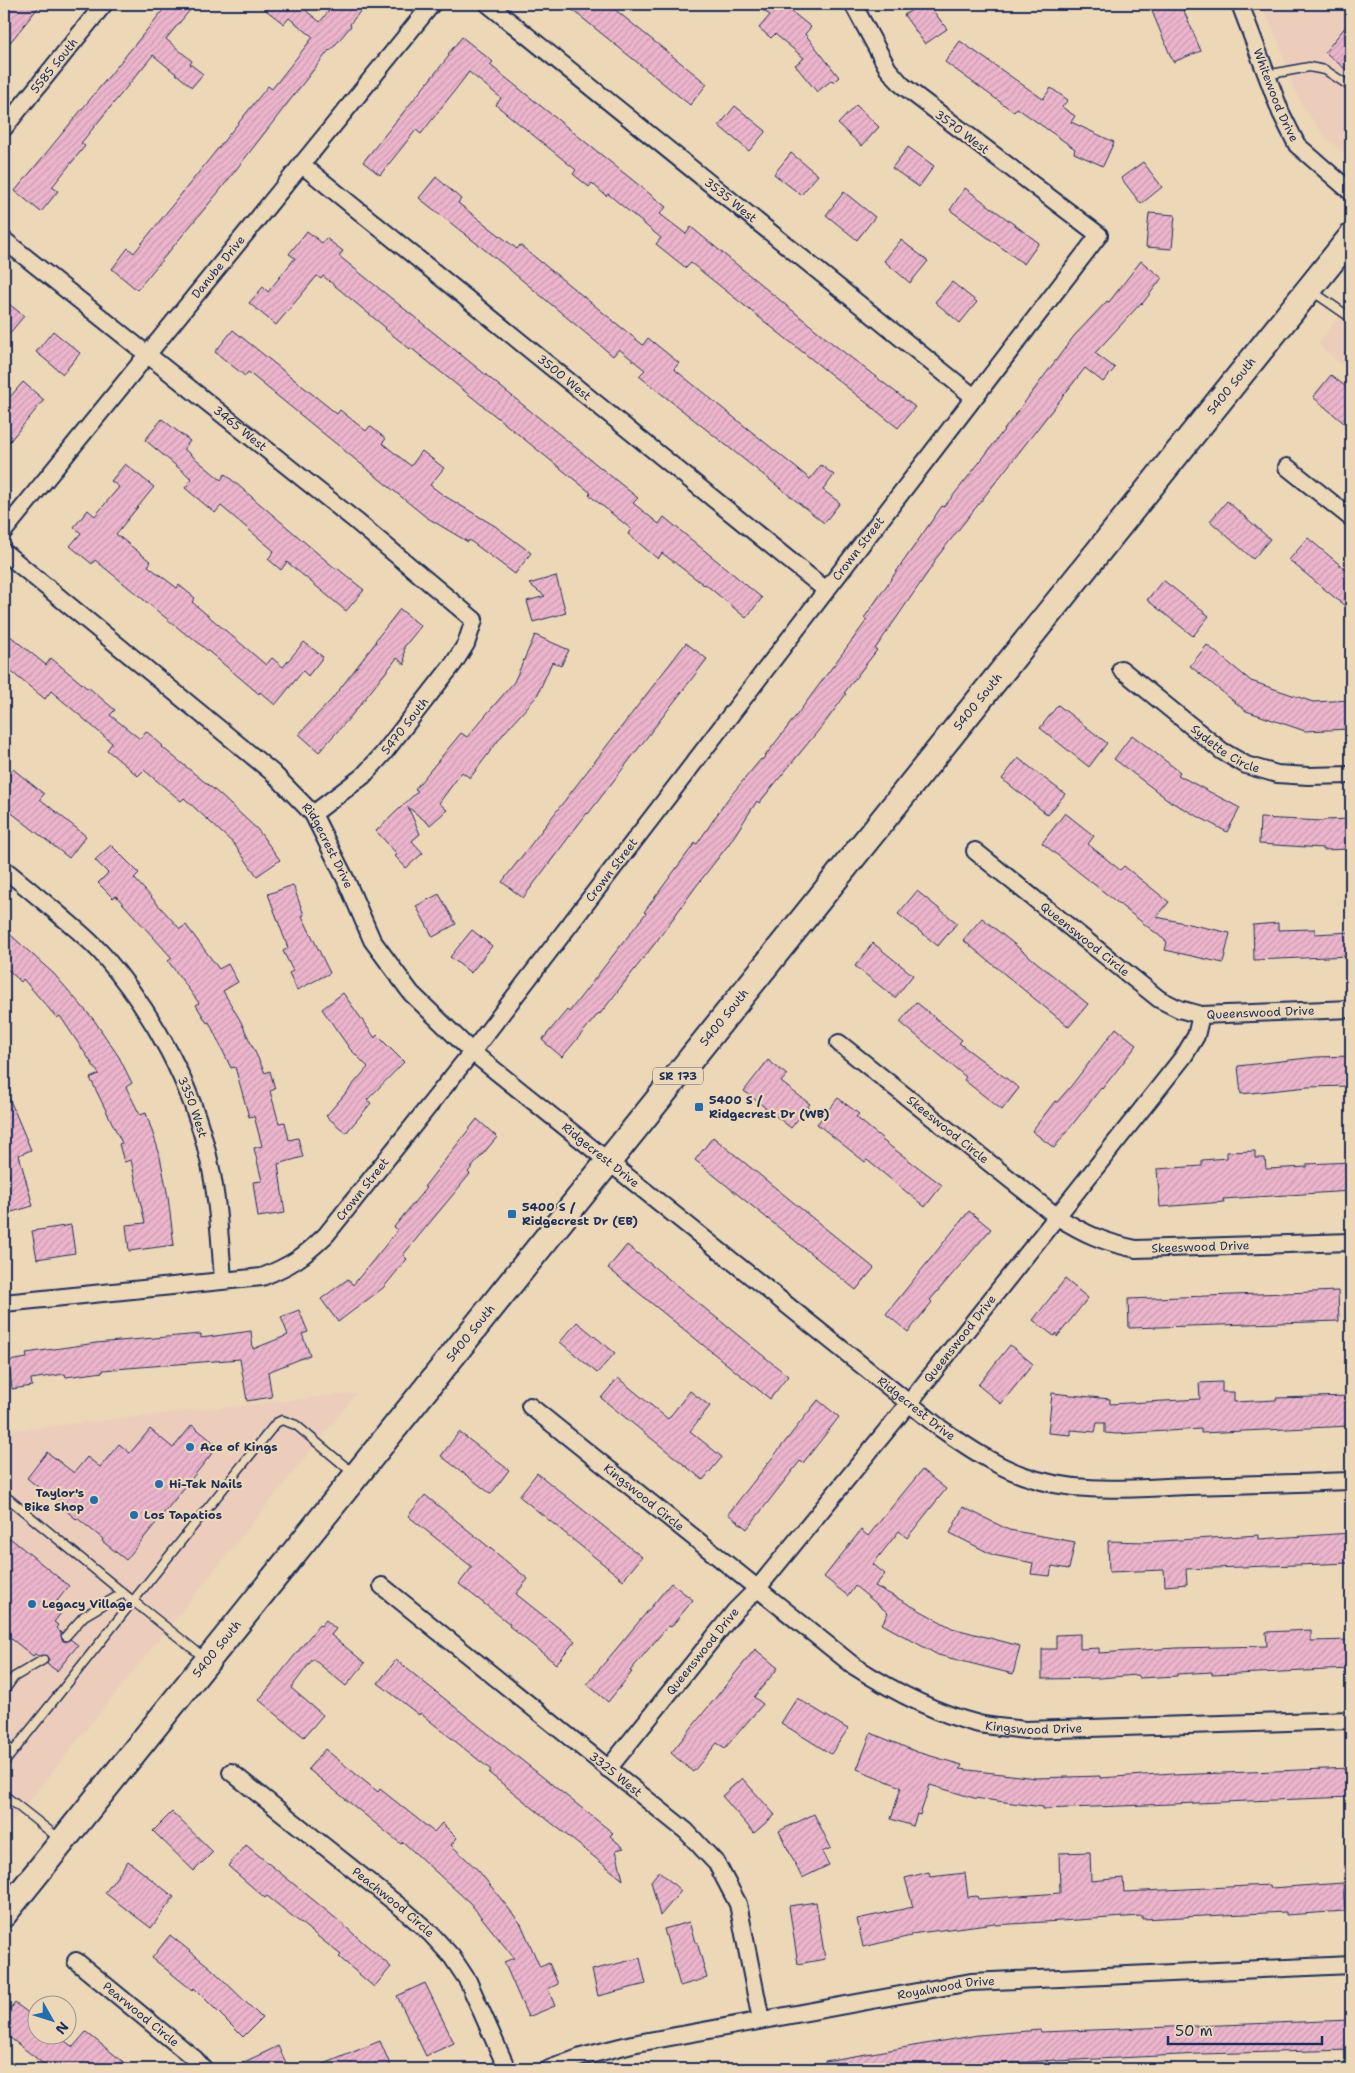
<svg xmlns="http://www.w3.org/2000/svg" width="1355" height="2073" viewBox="0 0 1355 2073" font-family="'Shantell Sans',sans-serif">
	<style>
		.built { fill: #eccdbc }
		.building { fill: url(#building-hatch); stroke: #1b2f5e }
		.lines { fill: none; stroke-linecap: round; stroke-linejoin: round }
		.service-casing { stroke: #1b2f5e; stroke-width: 11 }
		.minor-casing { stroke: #1b2f5e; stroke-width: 20 }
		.primary-casing { stroke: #1b2f5e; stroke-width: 29 }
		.service { stroke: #ecd7b6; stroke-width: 8 }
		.minor { stroke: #ecd7b6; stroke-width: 16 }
		.primary { stroke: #ecd7b6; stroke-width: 25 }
		.poi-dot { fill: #1f6fb2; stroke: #ecd7b6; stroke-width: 2 }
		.labels { text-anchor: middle; stroke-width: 4.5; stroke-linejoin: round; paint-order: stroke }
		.shield { fill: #ecd7b6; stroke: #5a6178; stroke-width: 1 }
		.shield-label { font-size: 11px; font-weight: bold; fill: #1b2f5e }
		.street-label { font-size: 12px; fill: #1b2f5e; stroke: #ecd7b6 }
		.poi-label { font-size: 12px; font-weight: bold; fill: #1b2f5e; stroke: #ecd7b6; text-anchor: start }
	</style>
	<defs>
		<pattern id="building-hatch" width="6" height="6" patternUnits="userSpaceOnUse" patternTransform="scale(1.25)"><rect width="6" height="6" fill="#ecb5cb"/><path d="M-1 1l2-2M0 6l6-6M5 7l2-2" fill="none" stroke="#ca9cb1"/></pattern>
	</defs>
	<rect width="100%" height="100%" fill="#ecd7b6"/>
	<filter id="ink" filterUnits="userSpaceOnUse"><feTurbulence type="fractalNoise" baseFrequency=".02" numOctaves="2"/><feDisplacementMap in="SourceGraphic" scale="10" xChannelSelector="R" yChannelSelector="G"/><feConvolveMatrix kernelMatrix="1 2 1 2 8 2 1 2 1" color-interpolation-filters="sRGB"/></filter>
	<g filter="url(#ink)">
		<path class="built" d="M1260,4H1351V159L1325,137L1304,108L1295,90L1276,35Z
			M1351,302V372L1324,350L1318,343Z
			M357,1393L4,1832V1431Z"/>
		<path class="building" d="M12,4H41L4,50V14Z
			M168,4H195L166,39L192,61L190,64L203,74L192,87L153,55L81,143L85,146L52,187L58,191L41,212L15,191Z
			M258,4H300L299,5L320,22L334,4H366L350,24L351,26L330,51L329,50L221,189L137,290L112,269L128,248L134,253L268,86L272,89L313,37L289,18L284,24Z
			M565,4H608L707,84L690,105Z
			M753,4H782L811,27L805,34L839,77L834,82L832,80L817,92L795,65L804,58L775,34L771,38L759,28L770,15Z
			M920,4H928L947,29L925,44L904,15Z
			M1149,4H1181L1201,51L1173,62Z
			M1351,20V74L1325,52Z
			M462,37L493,62L490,65L666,207L660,214L686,234L691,227L832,343L915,407L898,428L691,263L686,268L656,244L661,238L608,194L606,196L592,183L589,187L573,174L576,170L496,105L501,98L469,72L421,134L416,130L380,175L363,162L449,56L448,54Z
			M960,41L1043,99L1051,88L1068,100L1062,107L1075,116L1071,122L1114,142L1103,166L1074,153L1075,149L1017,108L1014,112L945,62Z
			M856,105L879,127L862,146L838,124Z
			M735,106L766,131L749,151L719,126Z
			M908,147L934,166L919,187L892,168Z
			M791,153L818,175L801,195L774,174Z
			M1143,162L1162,187L1141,204L1121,178Z
			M436,177L461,199L458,203L517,249L520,245L643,345L648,338L679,363L674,369L810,479L821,465L834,475L823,490L840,503L824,523L639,376L645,370L619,349L613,356L504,265L419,198Z
			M965,188L1039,243L1024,264L950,210Z
			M844,192L875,217L857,240L826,215Z
			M1149,213L1175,215L1172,249L1146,247Z
			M307,231L322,243L326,238L343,251L339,256L638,498L633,503L659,524L664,517L762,598L746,618L705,584L704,585L662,553L658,559L628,534L631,529L589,495L591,493L411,348L410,349L385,329L386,328L323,276L321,279L317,276L276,325L249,303L263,287L268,292L295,258L289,254Z
			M901,240L928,261L910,283L884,261Z
			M1141,261L1162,278L1142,304L1141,303L1095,353L1115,368L1103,382L1085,368L934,561L935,562L875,649L877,650L844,693L846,694L827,720L759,803L757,801L729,844L697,885L656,942L600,1014L599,1013L562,1057L542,1040L567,1010L569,1012L646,913L644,912L695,843L697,844L727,800L761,759L762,760L799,712L867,620L864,618L942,506L944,507L983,458L1074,336L1107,301L1109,302Z
			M952,282L977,302L960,323L935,302Z
			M4,300L24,316L4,340Z
			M233,330L337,414L340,410L366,431L370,426L386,439L382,443L411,466L422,451L444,468L430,485L443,495L495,526L531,553L515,574L469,540L468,542L426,517L248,372L245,376L215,352Z
			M53,331L80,353L63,374L36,352Z
			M1331,375L1351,391V429L1313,397Z
			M23,382L44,400L4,448V404Z
			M162,419L190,441L184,449L221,480L225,474L336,569L337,568L364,590L346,611L287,562L281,570L268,559L274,551L221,506L215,513L185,488L192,479L145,440Z
			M125,464L154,487L116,534L151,562L148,566L177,588L179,585L195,598L192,602L266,665L272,658L283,667L304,642L323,657L308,676L303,671L275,705L260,692L259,694L189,635L188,636L95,560L92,564L70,546L81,533L74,527L88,510L95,516L119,487L111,481Z
			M1227,501L1270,539L1253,559L1210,521Z
			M1308,538L1351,574V611L1289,560Z
			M556,576L566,613L533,622L527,601L545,596L529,584Z
			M1163,580L1209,616L1193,636L1147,600Z
			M400,609L421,626L404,647L405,665L397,658L352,715L319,752L299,734L332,699L376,642L375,641Z
			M4,631L46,665L51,658L87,688L88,687L115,710L110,715L140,739L146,731L163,746L162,747L218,793L258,830L280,860L257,876L234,844L184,798L181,801L144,770L138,776L107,750L112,743L51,691L45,699L4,666Z
			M535,635L569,650L561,666L552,662L537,696L504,733L470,778L462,772L439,803L447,810L430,825L408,807L420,834L412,841L423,853L406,868L395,856L397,854L376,831L418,791L415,789L461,733L467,737L514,682Z
			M686,643L707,659L588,814L587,813L523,898L502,882Z
			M1207,645L1251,681L1313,702L1351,700V729L1305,731L1246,711L1190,666Z
			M1058,705L1107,743L1089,767L1040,728Z
			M1132,735L1180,772L1178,775L1240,808L1227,832L1171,802L1114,759Z
			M1018,758L1065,794L1048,815L1002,779Z
			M13,769L44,794L40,799L86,836L69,858L4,807V782Z
			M1065,813L1094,836L1088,844L1120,870L1124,866L1169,902L1157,917L1230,933L1223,963L1165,950L1167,942L1042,843Z
			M1260,818L1323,821V820L1351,819V849L1323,850V848L1259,844Z
			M111,845L139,873L134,878L180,929L186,925L219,969L228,964L238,982L223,991L240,1020L265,1073L270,1071L275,1089L270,1091L279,1123L285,1122L289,1140L298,1138L303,1157L278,1164L285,1213L258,1217L253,1182L262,1181L254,1148L262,1146L254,1116L249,1117L235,1067L231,1068L209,1022L207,1023L196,1005L199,1003L168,961L172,958L116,896L113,898L98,883L108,873L95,860Z
			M293,885L304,915L302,916L330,973L297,990L289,973L293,971L283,951L288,948L268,894Z
			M917,891L957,923L938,946L898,914Z
			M439,894L456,924L433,937L416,906Z
			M982,918L1088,1004L1069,1027L963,940Z
			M1278,923V930L1315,929V934L1351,932V956L1254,960L1253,925Z
			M4,929L54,974L94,1020L119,1057L132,1083L126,1087L140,1115L146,1113L159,1152L168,1197L174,1245L129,1251L126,1225L145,1223L131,1160L124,1162L119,1144L122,1143L90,1078L99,1074L60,1016L57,1018L23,979L21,982L4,966Z
			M472,930L492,946L471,973L450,957Z
			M873,943L913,975L895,998L855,966Z
			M343,993L375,1038L377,1035L404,1062L367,1100L371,1103L346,1133L326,1116L368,1067L350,1049L322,1009Z
			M916,1002L962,1040L959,1043L1019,1088L1002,1110L964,1080L966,1077L900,1022Z
			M1116,1028L1137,1045L1102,1089L1101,1088L1054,1148L1032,1131L1055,1101L1057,1102L1071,1086Z
			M1351,1056V1086L1308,1087L1241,1094L1238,1066L1316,1057Z
			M768,1060L787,1075L781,1082L810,1104L791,1128L744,1091Z
			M4,1086L31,1150L19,1155L33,1206L8,1213L4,1198V1178L10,1176L4,1162Z
			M838,1098L859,1114L856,1117L883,1139L882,1140L942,1185L925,1207L867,1160L865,1162L817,1124Z
			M477,1119L497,1137L468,1172L470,1174L403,1255L407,1259L383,1288L338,1322L321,1299L348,1279L353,1285L398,1230L394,1227L426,1188L424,1187Z
			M713,1137L874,1268L856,1290L695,1160Z
			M1255,1151V1158H1265L1266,1169L1307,1167V1164L1351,1162V1191L1223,1199L1224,1202L1160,1207L1157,1169L1202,1166V1160L1227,1158V1152Z
			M969,1211L991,1229L943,1285L930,1300L932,1302L908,1332L886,1314Z
			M71,1225L75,1253L37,1259L32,1231Z
			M627,1245L788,1376L770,1399L608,1268Z
			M1065,1279L1088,1298L1057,1337V1333L1054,1336L1033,1320Z
			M1338,1291L1339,1321L1129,1328L1128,1299Z
			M299,1310L308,1332L302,1334L310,1355L268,1372L272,1397L247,1401L240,1359L103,1370V1372L66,1377L65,1374L31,1379L32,1386L12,1389L9,1361L27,1358L26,1353L96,1343L201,1334V1338L251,1331L253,1349L288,1335L281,1317Z
			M577,1322L615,1353L597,1373L560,1342Z
			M1010,1345L1033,1364L1001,1404L978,1385Z
			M618,1378L668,1419L690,1391L710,1406L690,1431L722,1457L703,1480L601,1398Z
			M1222,1382V1392H1234V1402L1276,1400V1398L1351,1396V1426L1201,1433V1429L1117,1434L1105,1433V1423H1097L1095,1432L1071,1430V1435L1048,1433L1052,1393L1110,1399V1404L1200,1399L1199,1383Z
			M818,1400L839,1417L803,1463L800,1461L747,1529L728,1514Z
			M192,1425L218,1446L126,1560L102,1541L103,1539L77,1518L76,1519L27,1478L47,1452L74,1473L87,1457L100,1467L119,1444L130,1453L150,1429L173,1448Z
			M459,1432L509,1470L491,1494L441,1456Z
			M922,1470L946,1489L907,1538L899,1531L873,1564L885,1574L875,1586L952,1628L1020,1646L1013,1674L938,1655L882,1624L888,1613L855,1586L848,1596L824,1577L861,1530L868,1536Z
			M537,1473L642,1557L623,1580L519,1496Z
			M425,1495L528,1579L516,1594L575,1641L556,1664L509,1626L510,1624L459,1584L472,1567L408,1516Z
			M963,1507L1009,1530L1075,1542L1069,1569L1052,1566L1050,1576L1031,1574L1033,1563L993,1555L950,1533Z
			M1351,1533V1563L1186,1569L1187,1584L1165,1586L1164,1570L1109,1572L1108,1541L1146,1542L1259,1535V1539Z
			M10,1538L69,1586L57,1601L65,1608L54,1622L58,1625L56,1628L61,1633L62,1640L65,1642L70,1639L78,1645L57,1671L47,1664L49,1659L46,1655L38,1656L35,1654L33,1656L4,1633V1547Z
			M671,1583L693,1600L671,1627L668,1626L630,1671L632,1672L608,1702L587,1684Z
			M326,1620L336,1629L331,1635L365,1663L346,1686L313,1659L291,1688L323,1715L304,1737L259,1700L319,1625L321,1626Z
			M1311,1630V1641L1351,1640V1669L1212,1675V1672L1177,1674V1676L1139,1678L1137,1675L1100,1678L1042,1679V1649H1056V1635L1080,1634V1649L1099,1648V1653L1176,1648L1267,1646L1266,1632Z
			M755,1649L778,1668L754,1697L763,1704L725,1748L717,1743L693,1772L671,1753Z
			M396,1660L613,1833L610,1836L624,1848L616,1850L623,1880L489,1773L491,1770L420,1713L419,1715L378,1683Z
			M797,1698L848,1729L831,1754L781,1723Z
			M871,1733L917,1752L962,1765L960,1769L1036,1778L1100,1776V1778L1173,1773V1775L1351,1768V1797L1043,1809V1807L974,1798L930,1785L920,1815L917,1814L913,1826L891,1819L901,1787L857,1769Z
			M325,1749L378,1792L380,1789L434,1832L442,1823L457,1838L451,1845L478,1870L521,1924L540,1967L549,1963L558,1984L548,1989L555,2006L528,2017L504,1962L514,1958L470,1903L403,1842L401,1844L308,1769Z
			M742,1778L775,1815L754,1833L722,1796Z
			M172,1812L213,1852L194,1871L153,1831Z
			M814,1814L831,1848L822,1852L829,1865L802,1878L779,1831Z
			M246,1845L339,1921L391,1967L374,1987L339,1957L341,1955L267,1896L265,1898L228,1866Z
			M1090,1852L1091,1881L1123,1878L1124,1892L1270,1885L1271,1888L1343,1883L1345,1911L1286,1915V1912L1142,1919V1916L995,1925V1923L911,1934V1936L863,1947L857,1919L913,1907L905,1878L929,1872L930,1877L965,1873L968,1897L977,1896L978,1899L1060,1893L1059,1853Z
			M128,1861L174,1897L151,1928L105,1893Z
			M659,1871L681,1891L660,1916L651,1881Z
			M816,1902L825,1959L798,1964L789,1906Z
			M689,1922L695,1942H697L707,1978L680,1986L664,1929Z
			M170,1935L212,1969L262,2018L243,2037L194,1988L192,1990L152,1958Z
			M640,1958L646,1984L598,1996L592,1970Z
			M425,1983L454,2043L426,2056L397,1996Z
			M15,2003L38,2020V2036H58L73,2047L86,2032L132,2069H50L4,2033V2018Z
			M1351,2020V2050L1200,2054L1056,2061V2060L969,2066L947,2069H825V2061L978,2035L1040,2030L1041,2032Z
			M380,2041L392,2069H312Z
			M278,2046L289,2069H229L270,2050Z"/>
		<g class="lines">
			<g class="service-casing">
				<path id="service" d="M1266,75L1309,67L1325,70L1351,87
					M1312,291L1351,318
					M4,1495L133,1601L276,1423L282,1420L296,1425L353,1473
					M66,1636L84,1616L123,1593
					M4,1691L14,1677L43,1660
					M4,1744L12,1751
					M4,1763L133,1601L206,1659
					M4,1795L61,1840"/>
			</g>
			<g class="minor-casing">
				<g id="minor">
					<path id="s1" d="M488,4L974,397"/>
					<path id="s2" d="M1240,4L1281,113L1297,145L1351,192"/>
					<path id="s3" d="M4,128L104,4"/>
					<path id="s4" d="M301,164L826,590"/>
					<path id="s5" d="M4,240L356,521L474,620L466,644L454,663L383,754L363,776L313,814"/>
					<path d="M1287,467L1351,518"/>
					<path id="s6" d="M4,531L432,4"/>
					<path id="s7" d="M4,552L273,773L313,814L346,880L372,940L411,993L472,1052L940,1428C966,1446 992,1464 1022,1475C1075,1495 1133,1488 1188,1486C1242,1485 1297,1483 1351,1481"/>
					<path id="s8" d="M1121,669L1222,751L1246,765L1277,774L1308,776L1351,775"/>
					<path id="s9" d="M975,851L1159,999L1179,1009L1201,1015L1351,1009"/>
					<path id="s10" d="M4,869C23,884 43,901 62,917C76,929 92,942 104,956C154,1014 192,1084 209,1160C218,1199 220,1240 223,1280"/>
					<path id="s11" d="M839,1043L1056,1216C1085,1234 1103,1242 1136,1249L1351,1242"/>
					<path id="s12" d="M4,1303L262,1277C292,1265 303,1257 326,1235L472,1052L1099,235L902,85L888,69L853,4"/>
					<path id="s13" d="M530,1406L854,1666C893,1691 934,1713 979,1724C994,1727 1010,1728 1025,1730L1351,1720"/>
					<path id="s14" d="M382,1586L686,1831L717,1864L738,1904L761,2020"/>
					<path id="s15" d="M608,1769L735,1611L757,1589L909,1403L1184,1056L1196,1036L1201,1015"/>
					<path id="s16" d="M231,1772L403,1909L431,1934L452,1957L468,1981L507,2069"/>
					<path id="s17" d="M76,1961L195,2059L204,2069"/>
					<path id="s18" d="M549,2069L581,2057L632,2044L971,1982L1351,1965"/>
				</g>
			</g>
			<g class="primary-casing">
				<g id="primary">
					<path id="s19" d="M4,1914L1351,237"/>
				</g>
			</g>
			<use href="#service" class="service"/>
			<use href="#minor" class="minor"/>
			<use href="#primary" class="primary"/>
		</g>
	</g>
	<g class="poi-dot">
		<rect x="694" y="1102" width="10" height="10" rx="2.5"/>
		<rect x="507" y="1209" width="10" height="10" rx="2.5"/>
		<circle cx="190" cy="1447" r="5"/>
		<circle cx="159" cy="1484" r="5"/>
		<circle cx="94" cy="1500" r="5"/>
		<circle cx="134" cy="1515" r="5"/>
		<circle cx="32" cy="1604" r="5"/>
	</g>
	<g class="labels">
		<rect class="shield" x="653" y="1067.5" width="50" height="17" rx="4"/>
		<g class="shield-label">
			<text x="678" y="1080">SR 173</text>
		</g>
		<g class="street-label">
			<text dy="4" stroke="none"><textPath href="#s3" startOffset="80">5585 South</textPath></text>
			<text dy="4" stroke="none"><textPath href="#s2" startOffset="98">Whitewood Drive</textPath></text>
			<text transform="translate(962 132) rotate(37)" y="4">3570 West</text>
			<text dy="4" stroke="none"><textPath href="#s1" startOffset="312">3535 West</textPath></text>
			<text dy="4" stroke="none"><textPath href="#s6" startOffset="340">Danube Drive</textPath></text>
			<text dy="4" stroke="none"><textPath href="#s4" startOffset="339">3500 West</textPath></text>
			<text dy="4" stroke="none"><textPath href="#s19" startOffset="1960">5400 South</textPath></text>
			<text dy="4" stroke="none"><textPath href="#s5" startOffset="302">3465 West</textPath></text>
			<text dy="4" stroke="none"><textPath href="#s12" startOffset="1205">Crown Street</textPath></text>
			<text dy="4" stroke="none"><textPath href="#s19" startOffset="1555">5400 South</textPath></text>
			<text transform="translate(405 726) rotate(-52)" y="4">5470 South</text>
			<text dy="4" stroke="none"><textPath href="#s8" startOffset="132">Sydette Circle</textPath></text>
			<text dy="4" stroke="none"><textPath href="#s7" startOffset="440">Ridgecrest Drive</textPath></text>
			<text dy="4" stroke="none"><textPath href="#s12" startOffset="800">Crown Street</textPath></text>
			<text dy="4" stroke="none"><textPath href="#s9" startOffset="141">Queenswood Circle</textPath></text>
			<text dy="4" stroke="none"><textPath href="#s9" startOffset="341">Queenswood Drive</textPath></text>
			<text dy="4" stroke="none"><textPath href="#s19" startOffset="1150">5400 South</textPath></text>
			<text dy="4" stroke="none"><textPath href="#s10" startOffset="309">3350 West</textPath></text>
			<text dy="4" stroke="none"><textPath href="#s11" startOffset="139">Skeeswood Circle</textPath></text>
			<text dy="4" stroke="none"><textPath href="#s7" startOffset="860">Ridgecrest Drive</textPath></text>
			<text dy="4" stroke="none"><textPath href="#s12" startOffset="395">Crown Street</textPath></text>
			<text dy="4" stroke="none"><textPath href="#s11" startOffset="429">Skeeswood Drive</textPath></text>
			<text dy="4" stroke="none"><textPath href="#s19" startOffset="745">5400 South</textPath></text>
			<text dy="4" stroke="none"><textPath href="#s15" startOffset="556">Queenswood Drive</textPath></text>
			<text dy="4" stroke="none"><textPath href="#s7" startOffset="1265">Ridgecrest Drive</textPath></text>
			<text dy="4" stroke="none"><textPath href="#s13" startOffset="146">Kingswood Circle</textPath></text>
			<text dy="4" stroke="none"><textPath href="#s19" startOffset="340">5400 South</textPath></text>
			<text dy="4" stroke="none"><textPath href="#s15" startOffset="151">Queenswood Drive</textPath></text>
			<text dy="4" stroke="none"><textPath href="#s13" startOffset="609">Kingswood Drive</textPath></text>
			<text dy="4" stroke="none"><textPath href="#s14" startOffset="300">3325 West</textPath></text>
			<text dy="4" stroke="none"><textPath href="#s16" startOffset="208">Peachwood Circle</textPath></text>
			<text dy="4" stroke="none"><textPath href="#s18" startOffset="406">Royalwood Drive</textPath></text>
			<text dy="4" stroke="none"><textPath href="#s17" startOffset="84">Pearwood Circle</textPath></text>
		</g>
		<g class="poi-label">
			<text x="709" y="1104">5400 S /<tspan x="709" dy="14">Ridgecrest Dr (WB)</tspan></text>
			<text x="522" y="1211">5400 S /<tspan x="522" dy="14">Ridgecrest Dr (EB)</tspan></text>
			<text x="200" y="1451">Ace of Kings</text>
			<text x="169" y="1488">Hi-Tek Nails</text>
			<text x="84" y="1497" text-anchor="end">Taylor's<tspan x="84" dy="14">Bike Shop</tspan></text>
			<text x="144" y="1519">Los Tapatios</text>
			<text x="42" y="1608">Legacy Village</text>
		</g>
	</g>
	<rect width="1355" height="2073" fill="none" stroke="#ecd7b6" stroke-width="20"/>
	<rect x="10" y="10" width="1335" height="2053" fill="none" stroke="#1b2f5e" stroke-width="2" filter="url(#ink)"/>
	<g transform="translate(52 2020) rotate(129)"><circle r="24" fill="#ecd7b6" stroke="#989493"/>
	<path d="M0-4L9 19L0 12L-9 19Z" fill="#1f6fb2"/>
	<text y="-8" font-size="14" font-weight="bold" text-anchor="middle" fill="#1b2f5e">N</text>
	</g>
	<path d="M1168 2036v8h154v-8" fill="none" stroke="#1b2f5e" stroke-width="2.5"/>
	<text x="1175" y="2036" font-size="15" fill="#1b2f5e" stroke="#ecd7b6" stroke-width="4" paint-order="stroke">50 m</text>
</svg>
